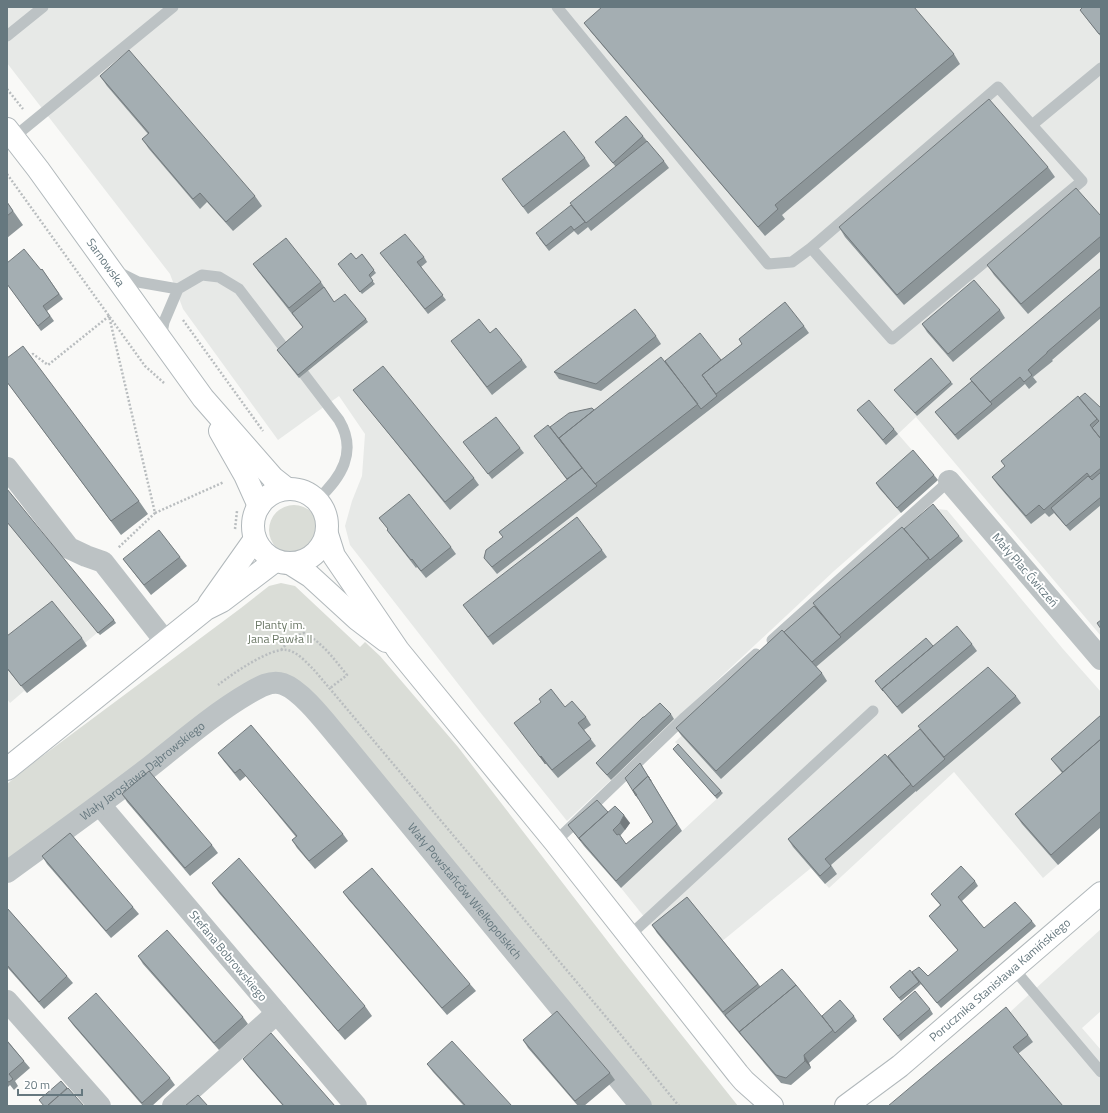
<svg xmlns="http://www.w3.org/2000/svg" width="1108" height="1113" viewBox="0 0 1108 1113" font-family="'Titillium Web',sans-serif">
	<style>
		.built { fill: #e7e9e7 }
		.green { fill: #daddd7 }
		.lines { fill: none; stroke-linecap: round; stroke-linejoin: round }
		.secondary-casing { stroke: #b1b8bb; stroke-width: 24 }
		.path { stroke: #b9bdbf; stroke-width: 2.5; stroke-dasharray: 2 2; stroke-linecap: butt }
		.lane { stroke: #bcc2c4; stroke-width: 11 }
		.street { stroke: #bcc2c4; stroke-width: 22 }
		.secondary { stroke: #fff; stroke-width: 22 }
		.wall { fill: #8d9699 }
		.shaded-wall { fill: #737a7d }
		.building { fill: #a4aeb2; stroke: #737a7d }
		.labels { text-anchor: middle; stroke-width: 4; stroke-linejoin: round; paint-order: stroke }
		.street-label { font-size: 12px; fill: #66787f; stroke: #fff }
		.park-label { font-size: 12px; fill: #6b7866; stroke: #fff }
	</style>
	<rect width="100%" height="100%" fill="#f9f9f7"/>
	<path class="built" d="M7,7H1101V636L916,417L898,434L938,480L834,571L567,821L480,712L350,545L345,526L352,501L362,476L365,434L339,396L278,440L183,309L170,274L7,63Z
		M7,490L116,623L100,635L97,633L85,643L87,646L27,693L24,691L10,703L7,699Z
		M937,509L947,510L1063,649L1101,692V827L1043,878L954,772L829,888L811,868L687,970L621,888L723,793L675,742L787,637Z
		M1101,929V1011L1082,1028L1101,1050V1106H899L1009,1013Z"/>
	<path class="green" d="M269 530a25 25 0 1 1 50 0a25 25 0 1 1-50 0Z
		M281,583L295,586L360,647L365,642L380,656L458,747L619,956L738,1106H651L285,674L7,863V784L37,760L241,608L269,586Z"/>
	<g class="lines">
		<g class="secondary-casing">
			<g id="secondary">
				<path id="s2" d="M7,129L38,169L203,398L273,478L287,489"/>
				<path d="M220,431L245,475L259,506"/>
				<circle cx="290" cy="526" r="37"/>
				<path d="M327,534L334,556L398,650L555,842L738,1074L744,1081L772,1106"/>
				<path d="M291,564L310,576L357,619L386,641"/>
				<path d="M209,604L255,539"/>
				<path d="M7,769L206,609L222,601L275,561"/>
				<path id="s3" d="M846,1106L900,1066L1101,893"/>
			</g>
		</g>
		<path class="path" d="M7,89L23,109
			M7,174L145,366L164,383
			M183,320L263,431
			M29,357L33,354L48,365L109,316L155,513L118,548
			M155,513L224,482
			M235,529L237,511
			M281,650C289,641 292,637 304,633C322,642 334,659 347,675L329,689
			M218,685C232,674 271,647 287,650C298,652 307,663 315,671L612,1024L679,1106"/>
		<path class="lane" d="M557,7L768,264L792,262L811,248L998,87L1082,181L892,339L811,248
			M7,36L43,7
			M1032,125L1101,68
			M14,137L173,7
			M118,272L138,282L178,289
			M161,339L164,322L178,289L202,275L219,277L239,289L339,420C358,452 341,478 317,500
			M772,640L949,481
			M555,842L685,717L756,654
			M629,936L873,711
			M1014,969L1101,1072"/>
		<g class="street">
			<path d="M7,468L69,548L86,556L103,562L165,641"/>
			<path d="M949,481L1101,659"/>
			<path d="M100,805L356,1106"/>
			<path id="s1" d="M7,872C54,838 101,804 147,769C180,743 213,714 249,693C259,687 271,680 283,684C303,691 329,727 343,743L641,1106"/>
			<path d="M7,1001L100,1106"/>
			<path d="M173,1106L277,1013"/>
		</g>
		<use href="#secondary" class="secondary"/>
	</g>
	<path class="wall" d="M1101,7V37L1080,10Z
		M584,23L954,54L960,64L782,215L785,219L765,236L591,32Z
		M100,76L255,196L262,206L233,231L207,202L200,209L149,149L142,139L148,134L107,86Z
		M643,136L647,141L641,146L664,161L669,168L591,231L588,227L578,235L574,231L549,251L539,238L571,205L616,167L599,147L595,142Z
		M585,158L590,166L528,214L502,179Z
		M1048,167L1055,177L904,305L845,237L839,227Z
		M7,202L23,225L7,238Z
		M1101,216V251L1028,314L994,275L987,265Z
		M380,253L424,257L427,262L421,267L446,300L428,314Z
		M362,254L376,273L370,278L375,284L362,294L338,264L356,259Z
		M7,263L41,270L42,269L63,299L47,311L54,321L41,331L8,285L7,286Z
		M253,264L321,282L334,302L366,319L368,322L299,378L277,350L303,328L258,271Z
		M1101,268V318L1052,360L1053,361L1033,377L1037,382L1029,389L1025,384L958,440L939,417L935,412L972,381Z
		M1000,310L1005,318L953,362L927,332L922,324Z
		M804,326L809,333L497,574L484,558L503,537L499,532L567,480L534,436L550,427L594,410L665,361L721,360L742,344L739,339Z
		M490,333L522,360L527,367L492,395L451,341Z
		M656,336L661,344L601,391L559,379L554,372Z
		M7,358L139,501L148,514L121,535L7,382Z
		M951,382L953,384L917,416L894,390Z
		M353,390L474,478L479,485L450,510L359,397Z
		M1079,398L1101,408V505L1070,531L1054,513L1049,517L1045,513L1031,524L997,484L992,477L1005,466L1001,461Z
		M857,410L894,429L898,434L886,445L861,415Z
		M463,442L520,448L524,453L492,479Z
		M934,475L938,480L901,513L879,488L876,483Z
		M379,518L451,547L456,554L426,578L417,567L416,568L392,537L387,530L388,529Z
		M7,522L114,620L116,623L100,635Z
		M904,529L959,536L963,541L816,667L822,673L827,681L721,779L681,735L676,728L784,632Z
		M602,550L607,557L493,645L463,605Z
		M180,557L187,566L151,595L123,559Z
		M7,636L82,638L87,646L27,693L7,669Z
		M972,644L977,651L902,714L875,681L933,646Z
		M1016,696L1021,703L916,792V791L831,865L837,874L825,884L793,847L788,839L888,756Z
		M565,707L586,717L591,725L584,730L596,746L558,778L546,764H545L514,723Z
		M671,714L674,719L611,780L600,768L596,763L644,717Z
		M1101,715V827L1058,865L1022,824L1015,814L1062,773L1051,759Z
		M673,749L721,791L723,793L717,799Z
		M218,753L343,834L348,841L315,869L297,848L292,840L296,837L246,776L240,781L223,760Z
		M640,763L682,831L621,888L584,846L568,825L608,812L630,823L625,830L620,836L626,844L653,822L638,798V799L636,796Z
		M122,794L212,845L218,853L190,876L127,802Z
		M42,856L133,907L139,914L111,938L47,864Z
		M975,881L978,886L962,901L984,928L1032,921L1036,926L941,1008L920,983L921,984L901,1001L892,990L915,976H928L958,951L929,916L940,905L931,894Z
		M212,883L365,1006L372,1016L345,1040L219,893Z
		M343,892L470,984L476,991L447,1015L348,899Z
		M687,897L760,986L822,1016H854L857,1021L809,1063L811,1068L791,1085L781,1083L728,1020L657,933L652,925Z
		M7,908L67,976L73,983L44,1009L7,967Z
		M138,956L243,1017L248,1024L219,1050L143,964Z
		M930,1009L933,1014L901,1041L883,1019Z
		M68,1018L170,1078L175,1085L152,1106H143L73,1025Z
		M1028,1035L1033,1042L1019,1053L888,1106Z
		M7,1040L24,1061L30,1068L15,1081L18,1086L14,1090L10,1085L7,1088Z
		M523,1040L610,1073L615,1080L584,1106H578L528,1048Z
		M243,1059L335,1106H283L249,1067Z
		M427,1064L512,1106H464L433,1072Z"/>
	<path class="shaded-wall" d="M541,756L546,764H545L540,757Z
		M624,815L630,823L625,830L620,823Z
		M804,1055L809,1063L811,1068L805,1061Z"/>
	<path class="building" d="M602,7H914L954,54L775,205L778,209L758,227L584,23Z
		M1083,7H1101V33L1099,34L1080,10Z
		M129,50L255,196L226,222L200,193L193,199L142,139L149,133L100,76Z
		M989,99L1048,167L897,295L839,227Z
		M626,116L643,136L613,163L595,142Z
		M564,131L585,158L523,207L502,179Z
		M647,141L664,161L586,223L570,203Z
		M1076,188L1101,216V236L1021,304L987,265Z
		M7,202L13,211L7,216Z
		M571,205L585,222L574,230L571,226L546,246L536,233Z
		M405,234L424,257L417,262L443,295L425,309L380,253Z
		M286,238L321,282L289,308L253,264Z
		M24,249L41,270L42,269L59,294L43,306L50,316L38,326L7,284V263Z
		M351,253L356,259L362,254L374,270L369,275L373,281L360,292L338,264Z
		M1101,268V306L1047,352V353L1028,370L1032,375L1024,382L1020,377L990,402L970,379Z
		M974,280L1000,310L948,354L922,324Z
		M324,287L334,302L345,294L366,319L298,375L277,350L303,327L292,313Z
		M785,302L804,326L716,394L702,375L742,344L739,339Z
		M635,309L656,336L596,384L554,372Z
		M479,319L490,333L496,328L522,360L487,387L451,341Z
		M700,333L721,360L702,375L717,396L701,409L665,361Z
		M23,346L139,501L111,521L7,382V358Z
		M661,357L698,404L595,484L559,438Z
		M931,358L951,382L915,413L894,390Z
		M383,366L474,478L445,502L353,390Z
		M972,381L992,404L955,435L935,412Z
		M1085,393L1101,408V439L1092,428L1099,421L1079,398Z
		M1078,396L1097,419L1090,425L1101,439V468L1090,477L1087,473L1044,510L1039,505L1026,516L992,477L1005,466L1001,461Z
		M869,400L894,429L883,440L857,410Z
		M592,408L594,410L559,438L564,445L550,427L569,413Z
		M496,417L520,448L488,474L463,442Z
		M548,425L582,468L567,479L534,436Z
		M913,450L934,475L897,508L876,483Z
		M582,468L597,486L492,567L484,558L486,550L503,537L499,532Z
		M1101,472V497L1066,526L1051,508L1088,476L1092,480Z
		M7,489L114,620L98,633L7,522Z
		M409,494L451,547L421,571L412,559L411,560L387,530L388,529L379,518Z
		M933,504L959,536L930,560L904,529Z
		M577,517L602,550L488,637L463,605Z
		M902,527L929,558L839,635L813,603Z
		M159,530L180,557L144,585L123,559Z
		M52,601L82,638L21,686L7,668V636Z
		M814,606L841,637L812,662L784,632Z
		M1101,620V629L1097,623Z
		M957,626L972,644L897,707L882,689Z
		M782,630L822,673L716,771L676,728Z
		M926,638L933,646L882,689L883,691L875,681Z
		M988,667L1016,696L944,757L918,726Z
		M551,689L565,707L572,701L586,717L578,723L591,739L552,770L541,756L540,757L514,723L541,702L539,699Z
		M660,703L671,714L607,775L596,763L643,717H644Z
		M1101,715V739L1063,772L1051,759Z
		M251,725L343,834L309,861L292,840L297,836L240,769L235,773L218,753Z
		M920,729L945,759L913,787L888,756Z
		M1101,739V811L1051,855L1015,814Z
		M678,744L721,791L715,796L673,749Z
		M885,754L911,784L825,859L831,866L820,876L788,839Z
		M640,763L651,781L648,776L633,790L637,795L636,796L625,778Z
		M149,771L212,845L185,868L122,794Z
		M648,776L677,824L616,881L579,838L615,806L624,815L620,823L613,830L617,835L619,834L626,844L653,822L633,790Z
		M597,800L608,812L579,838L581,841L568,825Z
		M70,833L133,907L106,931L42,856Z
		M239,858L365,1006L338,1031L212,883Z
		M961,866L975,881L958,897L984,928L1015,902L1032,921L937,1003L912,972L919,967L928,976L958,950L929,916L941,905L931,894Z
		M372,868L470,984L442,1008L343,892Z
		M687,897L758,984L723,1012L652,925Z
		M7,908L67,976L39,1002L7,965Z
		M167,930L243,1017L214,1043L138,956Z
		M782,969L796,985L739,1032L741,1034L725,1015Z
		M910,970L919,982L899,998L890,987Z
		M796,985L833,1030L804,1055L805,1061L786,1078L776,1075L739,1032Z
		M915,991L930,1009L898,1036L883,1019Z
		M96,993L170,1078L142,1103L68,1018Z
		M840,1000L854,1016L835,1033L822,1016Z
		M1006,1007L1028,1035L1013,1047L1063,1106H888Z
		M557,1011L610,1073L575,1101L523,1040Z
		M271,1033L335,1106H284L243,1059Z
		M7,1041L24,1061L9,1074L13,1079L9,1082L7,1081Z
		M452,1041L512,1106H466L427,1064Z
		M61,1081L67,1088L47,1106H44L39,1100Z
		M68,1088L84,1106H47Z
		M198,1095L208,1106H185Z"/>
	<g class="labels">
		<g class="street-label">
			<text dy="4" stroke="none"><textPath href="#s2" startOffset="166">Sarnowska</textPath></text>
			<text transform="translate(1025 570) rotate(49)" y="4">Mały Plac Ćwiczeń</text>
			<text dy="4" stroke="none"><textPath href="#s1" startOffset="169">Wały Jarosława Dąbrowskiego</textPath></text>
			<text dy="4" stroke="none"><textPath href="#s1" startOffset="614">Wały Powstańców Wielkopolskich</textPath></text>
			<text transform="translate(228 956) rotate(50)" y="4">Stefana Bobrowskiego</text>
			<text dy="4" stroke="none"><textPath href="#s3" startOffset="199">Porucznika Stanisława Kamińskiego</textPath></text>
		</g>
		<g class="park-label">
			<text x="280" y="629">Planty im.<tspan x="280" dy="14">Jana Pawła II</tspan></text>
		</g>
	</g>
	<rect width="1108" height="1113" fill="none" stroke="#66787f" stroke-width="16"/>
	<path d="M18 1089v6h64v-6" fill="none" stroke="#66787f" stroke-width="2"/>
	<text x="24" y="1089" font-size="12" fill="#66787f" stroke="#ffffff" stroke-width="3" paint-order="stroke">20 m</text>
</svg>
